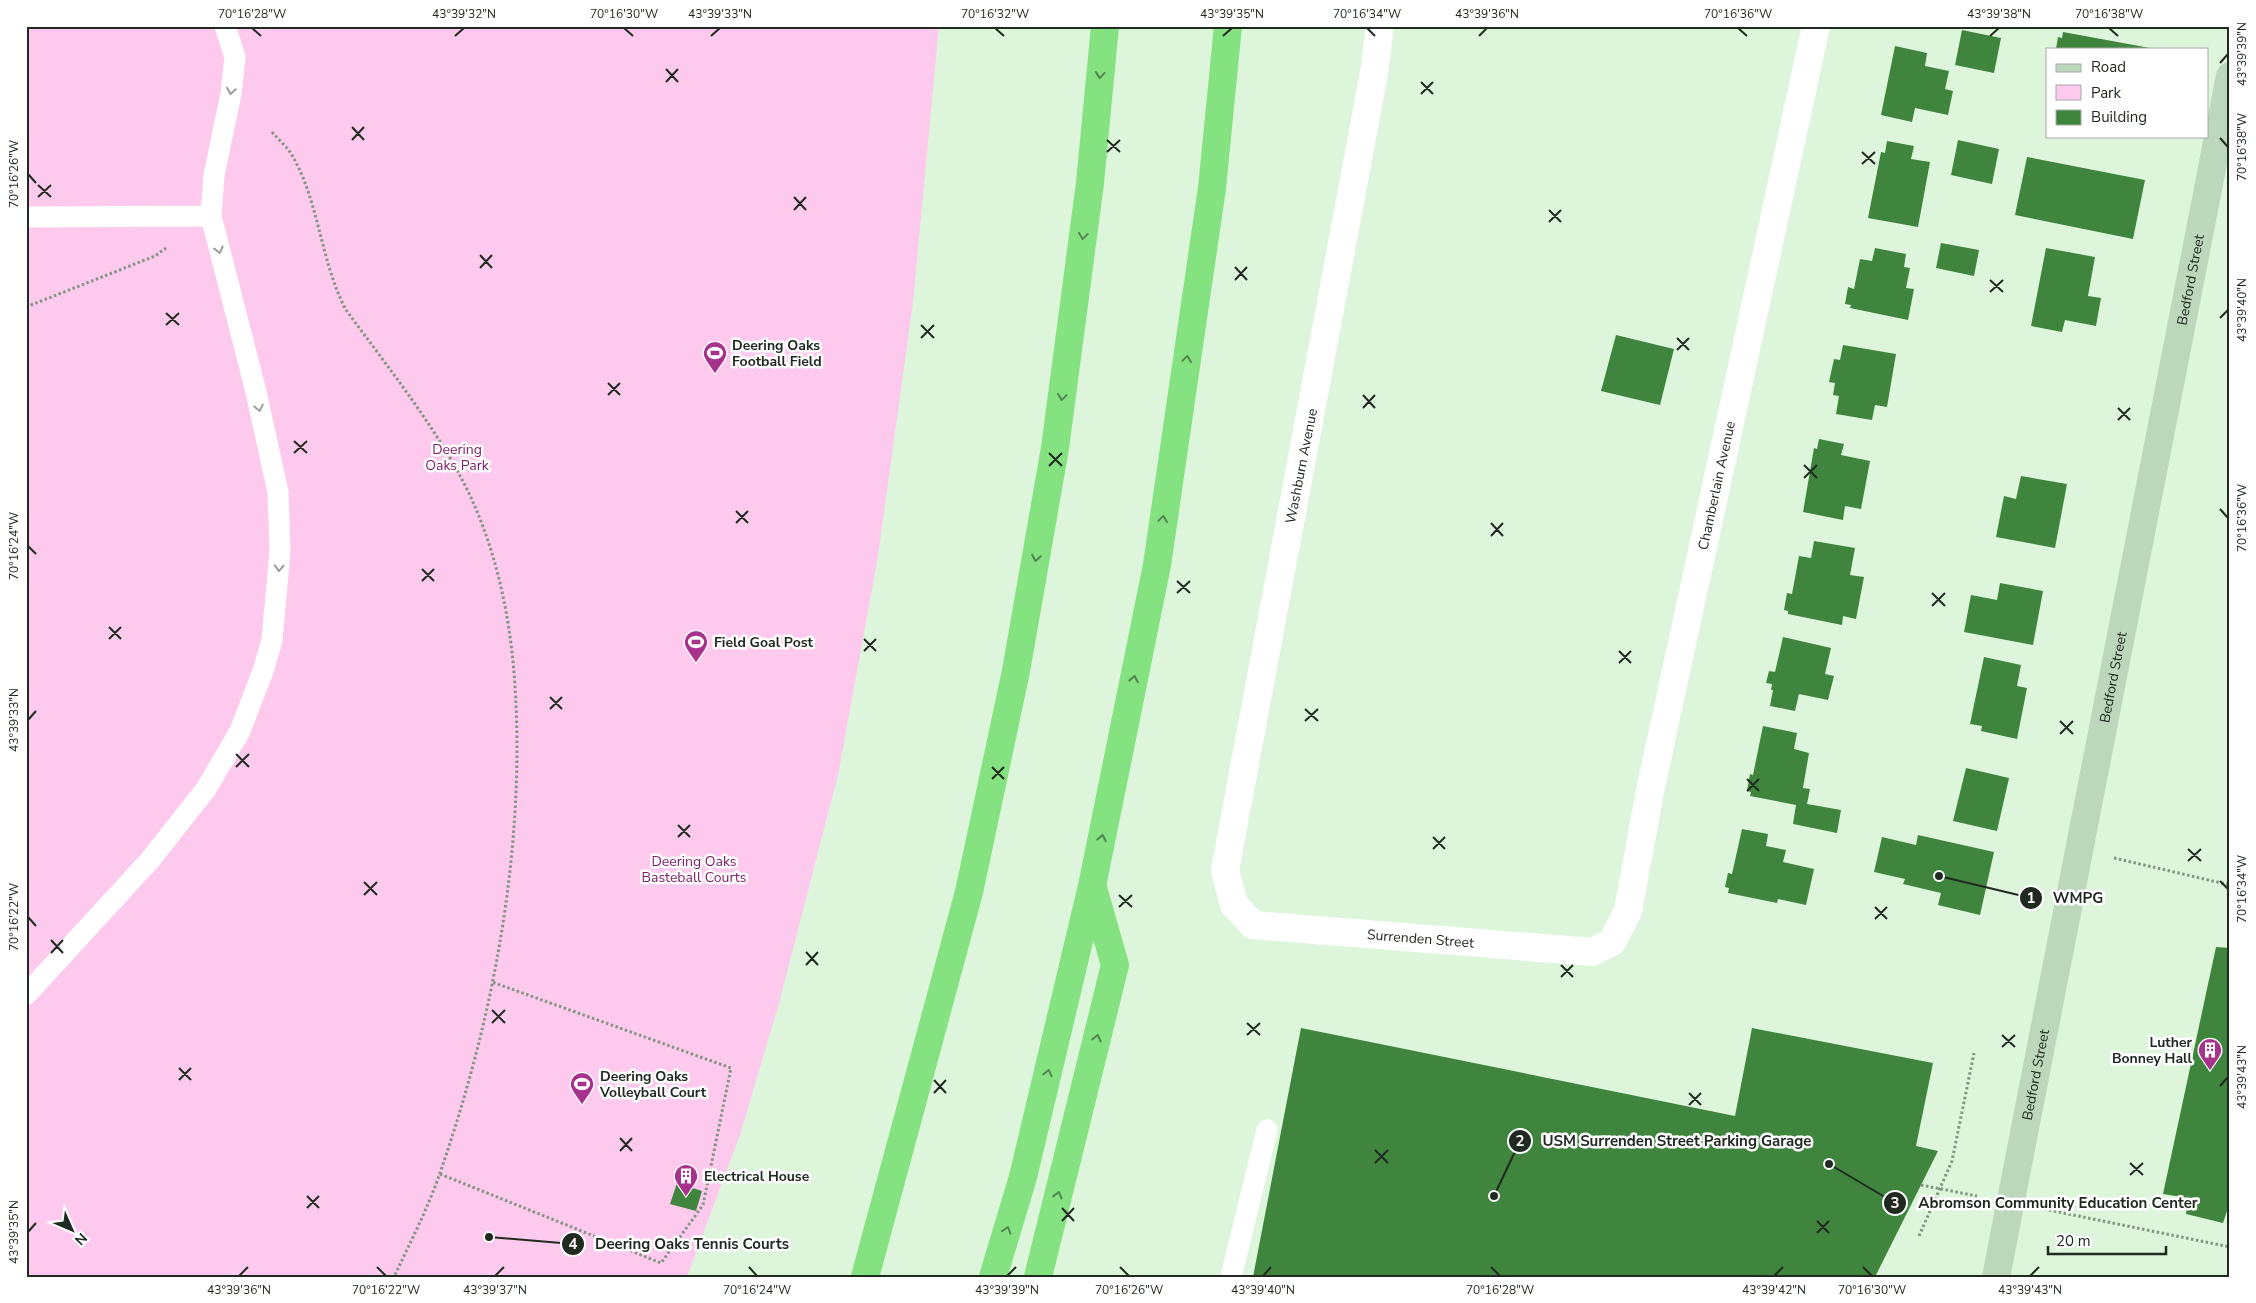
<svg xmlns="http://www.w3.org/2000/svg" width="2256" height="1303" viewBox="0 0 2256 1303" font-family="'Nunito Sans',sans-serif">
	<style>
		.green { fill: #fdc9ed }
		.building { fill: #3f853d }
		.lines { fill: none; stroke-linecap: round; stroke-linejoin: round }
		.path { stroke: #839582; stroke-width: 3; stroke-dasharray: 2.5 2.5; stroke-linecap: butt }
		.lane { stroke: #fff; stroke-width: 21 }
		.street { stroke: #fff; stroke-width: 28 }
		.secondary { stroke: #bdd7bc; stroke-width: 28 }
		.highway { stroke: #84e380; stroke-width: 28 }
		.oneway { stroke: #528650 }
		.oneway2 { stroke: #9b9f9b }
		.ticks { fill: none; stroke: #202a20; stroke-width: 2 }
		.labels { text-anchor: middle; stroke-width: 5; stroke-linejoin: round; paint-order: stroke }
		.street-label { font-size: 14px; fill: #202a20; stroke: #fff }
		.poi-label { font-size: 14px; font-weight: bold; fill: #202a20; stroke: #fff; text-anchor: start }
		.park-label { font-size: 14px; fill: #7d1a69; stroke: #fff }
		.leader { fill: none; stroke: #202a20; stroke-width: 2 }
		.callout-dot { fill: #202a20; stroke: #fff; stroke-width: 2 }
		.mark-label { font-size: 15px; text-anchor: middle; font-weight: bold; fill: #fff }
		.callout-label { font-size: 15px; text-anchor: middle; font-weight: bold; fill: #202a20; stroke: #fff; stroke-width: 5; stroke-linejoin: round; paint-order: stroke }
		.neatline { fill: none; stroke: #202a20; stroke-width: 2 }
		.ticks-label { font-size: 12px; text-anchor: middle; fill: #202a20 }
	</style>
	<rect width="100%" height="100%" fill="#ddf6db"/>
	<path class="green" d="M26,26H939L913,302L878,556L838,775L779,1003L740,1135L687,1277H26Z"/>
	<path class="building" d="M1962,30L2001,38L1994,73L1955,65Z
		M2063,32L2150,48V49H2056L2058,37L2062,38Z
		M1895,46L1927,53L1925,66L1949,71L1945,89L1953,91L1948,115L1915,108L1912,122L1881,115Z
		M1958,140L1999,149L1992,184L1951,175Z
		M1887,141L1914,146L1911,159L1930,162L1918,227L1868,218L1881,152L1885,153Z
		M2027,157L2145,180L2133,239L2015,215Z
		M1941,243L1979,250L1974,276L1936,268Z
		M1875,248L1906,254L1904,267L1910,268L1906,288L1914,289L1908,320L1850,308L1851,305L1845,304L1848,287L1854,289L1860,259L1872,261Z
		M2046,248L2095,257L2088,296L2101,298L2096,326L2065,320L2062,332L2031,326Z
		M1616,335L1674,349L1660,405L1601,391Z
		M1843,345L1896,354L1887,407L1875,405L1872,420L1836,414L1839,396L1833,395L1835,383L1829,382L1834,359L1840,360Z
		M1819,439L1844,444L1841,455L1870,461L1861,509L1845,506L1843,520L1803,512L1814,448L1817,449Z
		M2021,476L2067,484L2055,548L1996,537L2004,496L2016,499Z
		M1814,541L1855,548L1850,575L1864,577L1856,619L1843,616L1842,625L1788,614V611L1784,610L1787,593L1792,594L1799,556L1811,558Z
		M2000,583L2043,591L2033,645L1964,632L1971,595L1997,600Z
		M1783,637L1831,648L1825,674L1834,676L1828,700L1799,694L1795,711L1770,706L1773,690H1771L1772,684L1766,683L1769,671L1775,672Z
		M1984,657L2021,665L2017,686L2027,688L2017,739L1981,731L1982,726L1970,724Z
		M1763,726L1797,733L1794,749L1809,753L1803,788L1810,789L1807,804L1841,810L1837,833L1793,824L1796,805L1750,796L1751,792L1747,791L1750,774L1753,775Z
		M1966,768L2009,778L1997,831L1953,821Z
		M1742,829L1768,834L1766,846L1786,850L1783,862L1814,869L1806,905L1778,899L1777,903L1728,893L1729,888L1725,887L1728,873L1732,874Z
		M1918,835L1994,852L1980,915L1938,905L1941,893L1903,884L1905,879L1874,872L1882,837L1916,845Z
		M2216,947L2230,948V1202L2223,1223L2186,1214L2188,1198L2163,1194Z
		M1301,1028L1735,1116L1752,1028L1933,1063L1916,1146L1938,1151L1875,1277H1253Z
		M677,1183L702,1191L696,1211L670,1204Z"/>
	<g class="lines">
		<path class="path" d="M272,132C278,139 285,145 290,152C319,198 320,261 346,310C390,370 448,442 476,509C509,588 517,668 517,752C516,896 487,1037 440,1173C428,1208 410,1243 394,1277
			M26,307L155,256L166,248
			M2114,858L2230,885
			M440,1174L661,1263L703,1205L731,1068L492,982
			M1921,1185L1977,1196
			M2044,1209L2230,1247
			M1919,1236L1952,1161L1974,1053"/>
		<path class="lane" d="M26,217L211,216
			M26,995L150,860L206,789L240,731L263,671L272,640L280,551L278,492L256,392L211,216L214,175L231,94L235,57L225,26
			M1231,1277L1267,1130"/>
		<path class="street" id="s1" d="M1380,26L1374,73L1225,870L1234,905L1253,925L1592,952L1612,942L1628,911L1650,791L1816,26"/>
		<path class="secondary" id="s2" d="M1996,1277L2230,76"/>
		<path class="highway" d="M865,1277L969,892L1016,671L1055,448L1090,183L1105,26
			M993,1277L1023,1177L1092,886L1157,565L1212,188L1228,26
			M1038,1277L1115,965L1093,888"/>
	</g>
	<defs><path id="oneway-chevron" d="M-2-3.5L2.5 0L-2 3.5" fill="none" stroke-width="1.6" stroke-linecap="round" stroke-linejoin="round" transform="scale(1.25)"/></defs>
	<g class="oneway">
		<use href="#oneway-chevron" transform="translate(1100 75) rotate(95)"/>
		<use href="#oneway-chevron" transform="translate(1083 236) rotate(98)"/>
		<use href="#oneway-chevron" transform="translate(1187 359) rotate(-82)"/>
		<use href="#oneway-chevron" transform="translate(1062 397) rotate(98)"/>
		<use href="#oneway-chevron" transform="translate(1163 519) rotate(-82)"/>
		<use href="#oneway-chevron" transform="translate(1036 558) rotate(100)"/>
		<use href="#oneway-chevron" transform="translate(1134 679) rotate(-79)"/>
		<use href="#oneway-chevron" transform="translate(1102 838) rotate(-79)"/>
		<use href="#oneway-chevron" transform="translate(1097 1038) rotate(-76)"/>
		<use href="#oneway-chevron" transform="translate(1048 1073) rotate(-77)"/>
		<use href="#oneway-chevron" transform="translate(1058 1195) rotate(-76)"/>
		<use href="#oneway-chevron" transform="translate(1007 1230) rotate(-73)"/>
	</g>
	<g class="oneway2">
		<use href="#oneway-chevron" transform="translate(231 91) rotate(99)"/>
		<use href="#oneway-chevron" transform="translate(219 250) rotate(76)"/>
		<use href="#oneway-chevron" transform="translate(259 408) rotate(78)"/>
		<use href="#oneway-chevron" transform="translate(279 568) rotate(93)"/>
	</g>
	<path class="ticks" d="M252,28L261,36M624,28L633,36M995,28L1004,36M1367,28L1375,36M1738,28L1747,36M2109,28L2118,36M455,36L464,28M711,36L720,28M1223,36L1232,28M1479,36L1487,28M1990,36L1999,28M2220,63L2228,54M666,69L678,82M666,82L678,69M1421,82L1433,94M1421,94L1433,82M352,127L364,140M2220,138L2228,147M352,140L364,127M1107,140L1120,152M1107,152L1120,140M1862,152L1875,164M1862,164L1875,152M28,174L36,183M38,185L51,197M38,197L51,185M794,197L806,210M794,210L806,197M1549,210L1561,222M1549,222L1561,210M480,255L492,268M1235,267L1247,280M480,268L492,255M1235,280L1247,267M1990,280L2003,292M1990,292L2003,280M166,313L179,325M2220,318L2228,310M166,325L179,313M921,325L934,338M921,338L934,325M1677,338L1689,350M1677,350L1689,338M608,383L620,395M608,395L620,383M1363,395L1375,408M1363,408L1375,395M2118,408L2130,420M2118,420L2130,408M294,441L307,453M294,453L307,441M1049,453L1062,466M1804,465L1817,478M1049,466L1062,453M1804,478L1817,465M2220,509L2228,518M736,511L748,523M736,523L748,511M1491,523L1503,536M1491,536L1503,523M28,546L36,554M422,569L434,581M422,581L434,569M1177,581L1190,593M1177,593L1190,581M1932,593L1945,606M1932,606L1945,593M109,627L121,639M109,639L121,627M864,639L876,651M864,651L876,639M1619,651L1631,663M1619,663L1631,651M550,697L562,709M550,709L562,697M1305,709L1318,721M28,720L36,711M1305,721L1318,709M2060,721L2073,734M2060,734L2073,721M236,754L249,767M236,767L249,754M992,767L1004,779M992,779L1004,767M1747,779L1759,791M1747,791L1759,779M678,825L690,837M678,837L690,825M1433,837L1445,849M1433,849L1445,837M2188,849L2201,861M2188,861L2201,849M2220,881L2228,889M364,882L377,895M364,895L377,882M1119,895L1132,907M1119,907L1132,895M1875,907L1887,919M28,917L36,926M1875,919L1887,907M51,940L63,953M806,952L818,965M51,953L63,940M806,965L818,952M1561,965L1573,977M1561,977L1573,965M492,1010L505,1023M492,1023L505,1010M1247,1023L1260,1035M1247,1035L1260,1023M2002,1035L2015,1047M2002,1047L2015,1035M179,1068L191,1080M179,1080L191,1068M934,1080L946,1093M2220,1086L2228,1077M934,1093L946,1080M1689,1093L1701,1105M1689,1105L1701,1093M620,1138L632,1151M1375,1150L1388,1163M620,1151L632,1138M1375,1163L1388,1150M2130,1163L2143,1175M2130,1175L2143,1163M307,1196L319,1208M307,1208L319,1196M1062,1208L1074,1221M1062,1221L1074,1208M1817,1221L1829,1233M28,1232L36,1223M1817,1233L1829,1221M377,1267L386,1276M749,1267L757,1276M1120,1267L1129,1276M1491,1267L1500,1276M1863,1267L1872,1276M239,1276L248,1267M495,1276L504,1267M1007,1276L1016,1267M1263,1276L1271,1267M1774,1276L1783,1267M2030,1276L2039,1267"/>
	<defs>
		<g id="stadium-pin" transform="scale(1.25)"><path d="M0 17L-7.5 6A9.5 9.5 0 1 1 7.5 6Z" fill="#a6328c" stroke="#fff"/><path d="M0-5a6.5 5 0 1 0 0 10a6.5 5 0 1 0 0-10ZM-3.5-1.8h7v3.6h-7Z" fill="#fff"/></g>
		<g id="building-pin" transform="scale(1.25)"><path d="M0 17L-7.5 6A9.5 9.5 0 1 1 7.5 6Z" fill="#a6328c" stroke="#fff"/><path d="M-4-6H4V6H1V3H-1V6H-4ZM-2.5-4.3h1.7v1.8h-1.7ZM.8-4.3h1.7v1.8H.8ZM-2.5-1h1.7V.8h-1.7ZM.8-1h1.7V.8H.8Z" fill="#fff"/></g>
	</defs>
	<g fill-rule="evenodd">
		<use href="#stadium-pin" x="715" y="353"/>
		<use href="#stadium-pin" x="696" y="642"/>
		<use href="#building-pin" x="2210" y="1050"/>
		<use href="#stadium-pin" x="582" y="1084"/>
		<use href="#building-pin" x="686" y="1176"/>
	</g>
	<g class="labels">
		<g class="street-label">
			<text dy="5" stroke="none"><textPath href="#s2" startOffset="1016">Bedford Street</textPath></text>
			<text transform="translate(1301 466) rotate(-79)" y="5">Washburn Avenue</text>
			<text dy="5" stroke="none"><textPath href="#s1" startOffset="1754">Chamberlain Avenue</textPath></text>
			<text dy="5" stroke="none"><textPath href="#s2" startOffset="611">Bedford Street</textPath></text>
			<text dy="5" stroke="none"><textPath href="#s1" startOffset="1090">Surrenden Street</textPath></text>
			<text dy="5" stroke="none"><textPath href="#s2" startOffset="206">Bedford Street</textPath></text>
		</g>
		<g class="poi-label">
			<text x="732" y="350">Deering Oaks<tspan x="732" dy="16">Football Field</tspan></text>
			<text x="714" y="647">Field Goal Post</text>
			<text x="2192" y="1047" text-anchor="end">Luther<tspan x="2192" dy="16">Bonney Hall</tspan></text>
			<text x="600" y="1081">Deering Oaks<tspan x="600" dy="16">Volleyball Court</tspan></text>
			<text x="704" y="1181">Electrical House</text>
		</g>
		<g class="park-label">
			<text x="457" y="454">Deering<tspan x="457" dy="16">Oaks Park</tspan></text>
			<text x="694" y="866">Deering Oaks<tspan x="694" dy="16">Basteball Courts</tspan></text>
		</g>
	</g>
	<path class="leader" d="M1939 876L2031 898M1494 1196L1520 1141M1829 1164L1895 1203M489 1237L573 1244"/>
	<g class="callout-dot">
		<circle cx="1939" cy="876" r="5"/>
		<circle cx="1494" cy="1196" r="5"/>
		<circle cx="1829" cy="1164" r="5"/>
		<circle cx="489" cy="1237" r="5"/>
		<circle cx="2031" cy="898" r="12"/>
		<circle cx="1520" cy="1141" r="12"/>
		<circle cx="1895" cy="1203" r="12"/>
		<circle cx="573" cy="1244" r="12"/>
	</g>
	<g class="mark-label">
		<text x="2031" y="903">1</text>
		<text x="1520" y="1146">2</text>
		<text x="1895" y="1208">3</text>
		<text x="573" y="1249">4</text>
	</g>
	<g class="callout-label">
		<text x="2078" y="903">WMPG</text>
		<text x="1677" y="1146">USM Surrenden Street Parking Garage</text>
		<text x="2058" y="1208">Abromson Community Education Center</text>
		<text x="692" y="1249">Deering Oaks Tennis Courts</text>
	</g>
	<rect width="2256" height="1303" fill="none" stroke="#ffffff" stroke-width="55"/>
	<rect x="2046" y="48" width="162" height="90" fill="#ffffff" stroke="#a6aaa6"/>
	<rect x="2056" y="64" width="25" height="8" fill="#bdd7bc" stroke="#a6aaa6"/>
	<text x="2091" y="72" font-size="15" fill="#202a20">Road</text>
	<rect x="2056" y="85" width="25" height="15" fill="#fdc9ed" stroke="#a6aaa6"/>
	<text x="2091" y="98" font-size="15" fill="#202a20">Park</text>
	<rect x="2056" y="110" width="25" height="15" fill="#3f853d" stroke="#a6aaa6"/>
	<text x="2091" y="122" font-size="15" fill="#202a20">Building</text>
	<g transform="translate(72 1230) rotate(135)" stroke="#ffffff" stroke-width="4" paint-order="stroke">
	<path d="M0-4L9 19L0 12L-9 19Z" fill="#202a20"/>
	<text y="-8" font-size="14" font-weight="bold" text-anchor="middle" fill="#202a20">N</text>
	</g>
	<path d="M2048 1246v8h118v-8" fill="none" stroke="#202a20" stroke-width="2.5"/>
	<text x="2056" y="1246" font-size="15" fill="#202a20" stroke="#ffffff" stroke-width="4" paint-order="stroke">20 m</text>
	<rect x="28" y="28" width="2200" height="1248" class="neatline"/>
	<g class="ticks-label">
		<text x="252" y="18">70°16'28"W</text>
		<text x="464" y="18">43°39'32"N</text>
		<text x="624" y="18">70°16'30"W</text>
		<text x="720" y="18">43°39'33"N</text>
		<text x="995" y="18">70°16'32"W</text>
		<text x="1232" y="18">43°39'35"N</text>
		<text x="1367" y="18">70°16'34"W</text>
		<text x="1487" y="18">43°39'36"N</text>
		<text x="1738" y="18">70°16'36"W</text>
		<text x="1999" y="18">43°39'38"N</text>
		<text x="2109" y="18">70°16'38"W</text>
		<text transform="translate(2242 54) rotate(-90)" y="4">43°39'39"N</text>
		<text transform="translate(2242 147) rotate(-90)" y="4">70°16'38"W</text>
		<text transform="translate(14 174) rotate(-90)" y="4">70°16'26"W</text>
		<text transform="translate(2242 310) rotate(-90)" y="4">43°39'40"N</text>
		<text transform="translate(2242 518) rotate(-90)" y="4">70°16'36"W</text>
		<text transform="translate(14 546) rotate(-90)" y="4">70°16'24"W</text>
		<text transform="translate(14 720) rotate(-90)" y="4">43°39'33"N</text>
		<text transform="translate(2242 889) rotate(-90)" y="4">70°16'34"W</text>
		<text transform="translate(14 917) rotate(-90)" y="4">70°16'22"W</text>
		<text transform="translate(2242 1077) rotate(-90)" y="4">43°39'43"N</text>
		<text transform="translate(14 1232) rotate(-90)" y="4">43°39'35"N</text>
		<text x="239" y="1294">43°39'36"N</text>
		<text x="386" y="1294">70°16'22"W</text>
		<text x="495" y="1294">43°39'37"N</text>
		<text x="757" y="1294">70°16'24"W</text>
		<text x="1007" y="1294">43°39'39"N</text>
		<text x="1129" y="1294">70°16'26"W</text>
		<text x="1263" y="1294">43°39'40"N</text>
		<text x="1500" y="1294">70°16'28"W</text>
		<text x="1774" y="1294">43°39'42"N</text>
		<text x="1872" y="1294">70°16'30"W</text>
		<text x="2030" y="1294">43°39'43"N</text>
	</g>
</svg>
